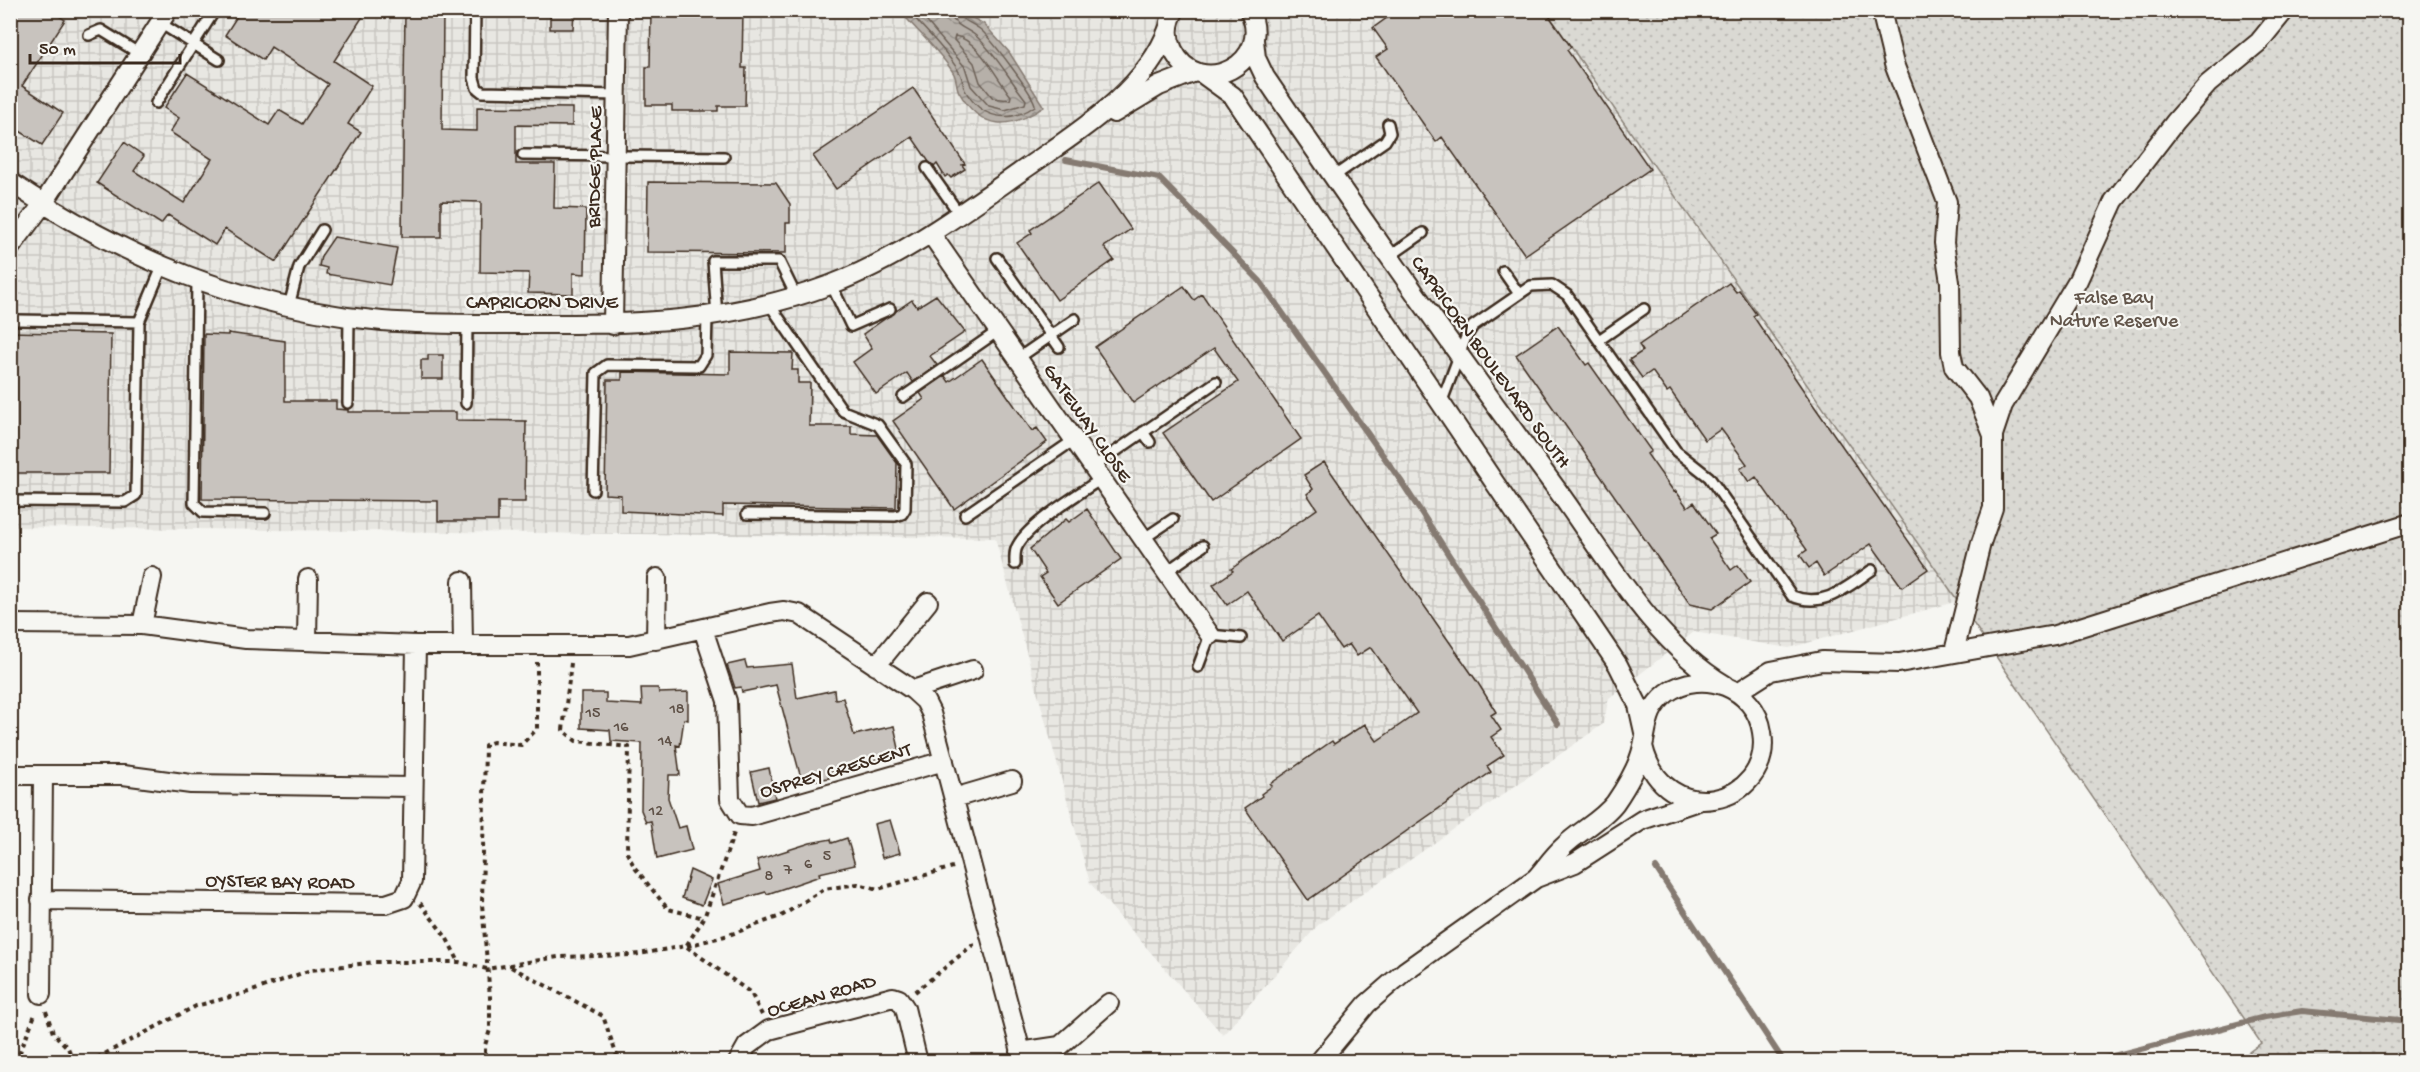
<svg xmlns="http://www.w3.org/2000/svg" width="2420" height="1072" viewBox="0 0 2420 1072" font-family="'Gochi Hand',sans-serif">
	<style>
		.industrial { fill: url(#industrial-grid) }
		.park { fill: url(#park-dots); stroke: #8a8278; stroke-width: 1.5 }
		.water { fill: url(#water-waves); stroke: #857a71; stroke-width: 1.5 }
		.lines { fill: none; stroke-linecap: round; stroke-linejoin: round }
		.shore { stroke: #6c6056; stroke-width: 1.5 }
		.stream { stroke: #857a71; stroke-width: 6 }
		.building { fill: #c8c3be; stroke: #3b2a1e; stroke-width: 1.5 }
		.service-casing { stroke: #3b2a1e; stroke-width: 14 }
		.minor-casing { stroke: #3b2a1e; stroke-width: 22 }
		.path { stroke: #3b2a1e; stroke-width: 4; stroke-dasharray: 4.5 4.5; stroke-linecap: butt }
		.service { stroke: #f6f6f2; stroke-width: 9 }
		.minor { stroke: #f6f6f2; stroke-width: 18 }
		.labels { text-anchor: middle; stroke-width: 4.5; stroke-linejoin: round; paint-order: stroke }
		.number-label { font-size: 16px; fill: #5e5046 }
		.street-label { font-size: 20px; fill: #3b2a1e; stroke: #f6f6f2 }
		.park-label { font-size: 20px; fill: #63564b; stroke: #f6f6f2 }
	</style>
	<defs>
		<pattern id="industrial-grid" width="8" height="8" patternUnits="userSpaceOnUse" patternTransform="scale(1.5)"><rect width="8" height="8" fill="#e8e7e2"/><path d="M0 4h8M4 0v8" fill="none" stroke="#c8c6c1"/></pattern>
		<pattern id="park-dots" width="8" height="8" patternUnits="userSpaceOnUse" patternTransform="scale(1.5)"><rect width="8" height="8" fill="#dad9d3"/><path d="M2 2h.1M6 6h.1" fill="none" stroke="#bcbab5" stroke-width="1.8" stroke-linecap="round"/></pattern>
		<pattern id="water-waves" width="16" height="10" patternUnits="userSpaceOnUse" patternTransform="scale(1.5)"><rect width="16" height="10" fill="#b6b0a9"/><path d="M0 5q4-4 8 0t8 0" fill="none" stroke="#958f89"/></pattern>
	</defs>
	<rect width="100%" height="100%" fill="#f6f6f2"/>
	<filter id="ink" filterUnits="userSpaceOnUse"><feTurbulence type="fractalNoise" baseFrequency=".0167" numOctaves="2"/><feDisplacementMap in="SourceGraphic" scale="12" xChannelSelector="R" yChannelSelector="G"/><feConvolveMatrix kernelMatrix="1 2 1 2 8 2 1 2 1" color-interpolation-filters="sRGB"/></filter>
	<g filter="url(#ink)">
		<path class="industrial" d="M1546,10L1958,601L1789,648L1694,632L1609,698L1603,724L1318,925L1223,1035L1090,883L995,538L11,527V11Z"/>
		<path class="park" d="M1546,11H2409V1061H2237L2261,1043L1958,601Z"/>
		<path class="water" d="M900,11H960L984,24L1009,52L1044,107C1011,129 981,132 959,92C956,87 957,80 954,74C942,53 916,30 900,11Z"/>
		<g class="lines">
			<path class="shore" d="M908,10C924,30 947,50 959,72C963,77 962,84 965,90C981,119 1009,124 1035,106C1036,97 991,39 981,30C975,25 967,22 960,17L958,10
				M917,10L965,67L971,86L989,106L1005,110L1025,104L1026,100C1009,79 996,54 976,36C966,27 951,26 950,10
				M955,36C978,39 997,79 1011,96L1010,100L993,98L980,82L974,63L954,40Z"/>
			<path class="stream" d="M1066,160L1159,178L1260,281L1401,481L1558,724
				M1656,868L1784,1062
				M2090,1062L2265,1017L2302,1011L2410,1021"/>
		</g>
		<path class="building" d="M19,10H50L65,20L22,86L63,113L42,145L10,125V23Z
			M241,10H367L334,61L372,86L348,124L361,132L276,262L225,229L215,245L168,215L161,224L97,183L124,142L144,156L134,171L184,203L212,159L170,132L179,118L164,108L187,73L269,125L279,110L302,124L328,84L271,47L263,60L225,35Z
			M405,10H443L442,130L477,131V107L572,108V126L516,125V164H555L554,208L586,209L585,274L573,273V294L528,293L529,273L480,272L481,202L441,201V237H402Z
			M550,10H574L573,29H550Z
			M651,10H743L742,68H746L745,106H718V111H672V105H646V67H650Z
			M1398,10H1545L1571,47L1567,50L1650,169L1525,255L1442,137L1436,142L1376,57L1388,49L1373,28Z
			M913,88L965,164L962,165L965,169L951,178L948,175L945,177L937,164L934,167L929,162L912,137L836,189L813,156Z
			M648,182L776,183L790,204V223H786V253L647,252Z
			M1099,183L1131,229L1104,247L1114,260L1057,300L1017,243L1032,233L1030,230Z
			M334,237L397,248L390,285L326,274L327,268L319,266L321,256Z
			M1729,283L1736,292L1739,290L1756,314L1753,316L1812,403L1928,569L1902,587L1871,544L1824,576L1816,563L1809,568L1800,555L1807,550L1756,477L1749,482L1740,469L1747,464L1721,429L1705,440L1670,390L1667,392L1652,371L1642,378L1629,360L1643,351L1639,345Z
			M1184,286L1194,300L1202,294L1301,439L1211,502L1163,433L1238,382L1214,348L1133,403L1095,347Z
			M936,295L965,332L930,356L937,365L913,382L907,373L876,394L853,362L872,348L863,334L912,300L917,307Z
			M1558,326L1586,365L1589,363L1651,451L1647,454L1674,492L1676,491L1687,507L1694,502L1716,534L1709,538L1731,570L1738,565L1750,582L1712,609L1690,604L1516,355Z
			M10,332L111,334L109,473H10Z
			M228,333L285,341V401H336V409L348,410V412H456V420L526,421L525,502H498V521H438V501L202,499L204,334L228,335Z
			M730,352L793,353L792,370H798V383H810L809,426H851V434L877,435L897,463L896,508L723,505V516L621,511V495L605,494L607,380H622V372L730,374Z
			M428,355H443V379H421V360H428Z
			M982,359L1032,431L1037,428L1047,442L954,509L893,421L924,399L920,393L945,376L949,382Z
			M1324,462L1478,683L1496,712L1491,715L1501,730L1491,737L1504,755L1487,766L1491,772L1308,900L1245,808L1262,796L1261,794L1272,786L1270,784L1332,741L1334,744L1365,724L1377,741L1417,713L1371,647L1357,656L1349,644L1341,649L1318,616L1282,641L1247,591L1227,605L1213,585L1233,571L1231,569L1317,509L1307,494L1313,489L1304,475Z
			M1087,509L1121,559L1058,603L1040,577L1046,573L1030,549L1066,519L1069,522Z
			M745,661L747,668L792,664L797,698L834,690L835,699L843,698L854,735L894,726L900,753L828,772L829,778L802,782L776,685L742,692L741,687L735,688L727,665Z
			M641,688H658L659,693L688,692V720L684,719L680,746L676,745L680,775H669L668,798L678,828L686,826L692,850L657,859L651,821L646,822L641,810L642,743L611,741L610,730L581,728V693H606V703L642,705Z
			M769,768L775,798L758,802L751,772Z
			M890,820L900,853L882,858L874,824Z
			M847,838L855,865L819,873L820,876L767,894L766,892L724,904L718,884L760,871L757,860L810,843L831,839L832,843Z
			M690,870L712,880L702,905L682,898Z"/>
		<g class="lines">
			<g class="service-casing">
				<path id="service" d="M475,10L474,78L477,88L482,92L617,95
					M160,23L219,60
					M89,35L101,30L140,54
					M156,103L215,10
					M523,155L724,157
					M927,168L960,215
					M1333,177L1385,141L1390,133L1388,124
					M1390,256L1423,233
					M997,258L1059,347
					M1503,271L1519,294
					M197,281L194,503L203,512L265,513
					M831,284L851,326L890,309
					M289,306L299,267L322,230
					M717,316L713,261H779L796,296
					M17,320L139,322
					M1599,340L1644,309
					M1017,359L1075,319
					M903,397L998,331
					M1442,401L1466,337L1473,326L1531,286L1552,285L1567,295L1676,451L1709,477L1792,596C1824,609 1847,587 1872,570
					M348,403L349,317
					M466,403L467,323
					M1143,432L1150,442
					M1093,467L1216,382
					M593,490L596,373L607,365L699,366L706,355L707,318
					M10,501L125,502L136,495L139,322L162,267
					M747,514L895,516L902,514L905,509L906,464L878,425L843,411L770,305
					M965,515L1074,440
					M1143,539L1173,519
					M1015,564C1015,557 1014,551 1018,545C1029,524 1080,493 1101,479
					M1166,572L1203,546
					M1198,667L1210,635L1241,638"/>
			</g>
			<g class="minor-casing">
				<path id="minor" d="M1175,10C1167,23 1167,38 1173,50C1198,102 1276,63 1249,10
					M1881,10L1894,64L1947,202L1944,243L1950,282L1951,352L1954,367L1978,398L1993,435
					M1254,40L1256,58L1265,77C1360,217 1458,355 1558,491C1605,556 1655,644 1725,685
					M1204,75L1233,96L1618,665L1638,705L1644,732
					M1114,113L1159,86L1195,72
					M10,182C125,259 243,308 382,321C431,325 481,324 531,324C636,325 730,322 830,285C899,259 959,215 1019,173C1073,135 1146,92 1169,27
					M931,234L1210,635
					M10,248L43,204L168,10
					M613,325L618,10
					M462,581L463,645
					M10,624L142,625L246,639L416,645H629L770,613L784,611L799,614L913,690L925,701L931,713L1020,1048L1021,1062
					M142,625L152,577
					M703,629L727,701L730,799L740,815L752,816L944,761
					M656,640L657,578
					M307,641L308,579
					M1954,652L1981,543L1993,508V435L2003,405L2078,280L2114,201L2175,122L2208,84L2259,42L2285,10
					M876,666L928,602
					M913,690L973,670
					M1738,692L1771,671L1822,661L1899,663L2055,635L2410,523
					M10,775H123L191,784L413,787
					M954,798L1012,781
					M1536,878C1545,868 1553,856 1563,847C1579,831 1601,821 1615,803C1626,787 1639,765 1643,746C1648,724 1647,709 1667,693C1702,667 1756,688 1762,732C1774,806 1663,832 1643,746
					M41,900L386,904L404,898L412,881L416,645
					M41,994L43,776
					M1020,1052L1060,1046L1109,1003
					M738,1062L747,1046L769,1030L893,997L899,999L905,1008L918,1062
					M1319,1062L1367,1004L1405,971L1536,878L1575,863L1642,820L1698,801"/>
			</g>
			<path class="path" d="M571,663L563,730L576,741L629,747L627,853L635,868L668,909L704,918
				M420,903L446,937L459,962
				M687,946L729,935L783,915L824,889L858,884L878,889L953,867
				M687,947L751,993L762,1015
				M511,967L603,1016L619,1062
				M915,992L974,944
				M46,1011L53,1033L68,1048L74,1062
				M16,1062L36,1012
				M89,1062L196,1006L249,992L311,970L375,962H459L487,969L558,957L633,955L686,946L704,918L735,830
				M485,1062V1045L490,1030V997L482,904L485,745L493,742L521,745L537,729V662"/>
			<use href="#service" class="service"/>
			<use href="#minor" class="minor"/>
		</g>
	</g>
	<g class="labels">
		<g class="number-label">
			<text x="677" y="713">18</text>
			<text x="593" y="717">15</text>
			<text x="621" y="731">16</text>
			<text x="665" y="745">14</text>
			<text x="656" y="815">12</text>
			<text x="827" y="860">5</text>
			<text x="808" y="868">6</text>
			<text x="788" y="874">7</text>
			<text x="769" y="880">8</text>
		</g>
		<g class="street-label">
			<text transform="translate(593 167) rotate(-89)" y="7">BRIDGE PLACE</text>
			<text x="542" y="308">CAPRICORN DRIVE</text>
			<text transform="translate(1492 361) rotate(54)" y="7">CAPRICORN BOULEVARD SOUTH</text>
			<text transform="translate(1089 422) rotate(55)" y="7">GATEWAY CLOSE</text>
			<text transform="translate(835 769) rotate(-16)" y="7">OSPREY CRESCENT</text>
			<text transform="translate(280 880) rotate(1)" y="7">OYSTER BAY ROAD</text>
			<text transform="translate(821 994) rotate(-16)" y="7">OCEAN ROAD</text>
		</g>
		<g class="park-label">
			<text x="2114" y="303">False Bay<tspan x="2114" dy="23">Nature Reserve</tspan></text>
		</g>
	</g>
	<rect width="2420" height="1072" fill="none" stroke="#f6f6f2" stroke-width="36"/>
	<rect x="18" y="18" width="2384" height="1036" fill="none" stroke="#3b2a1e" stroke-width="2" filter="url(#ink)"/>
	<path d="M30 54v9h150v-9" fill="none" stroke="#3b2a1e" stroke-width="3"/>
	<text x="39" y="54" font-size="18" fill="#3b2a1e" stroke="#f6f6f2" stroke-width="4.5" paint-order="stroke">50 m</text>
</svg>
